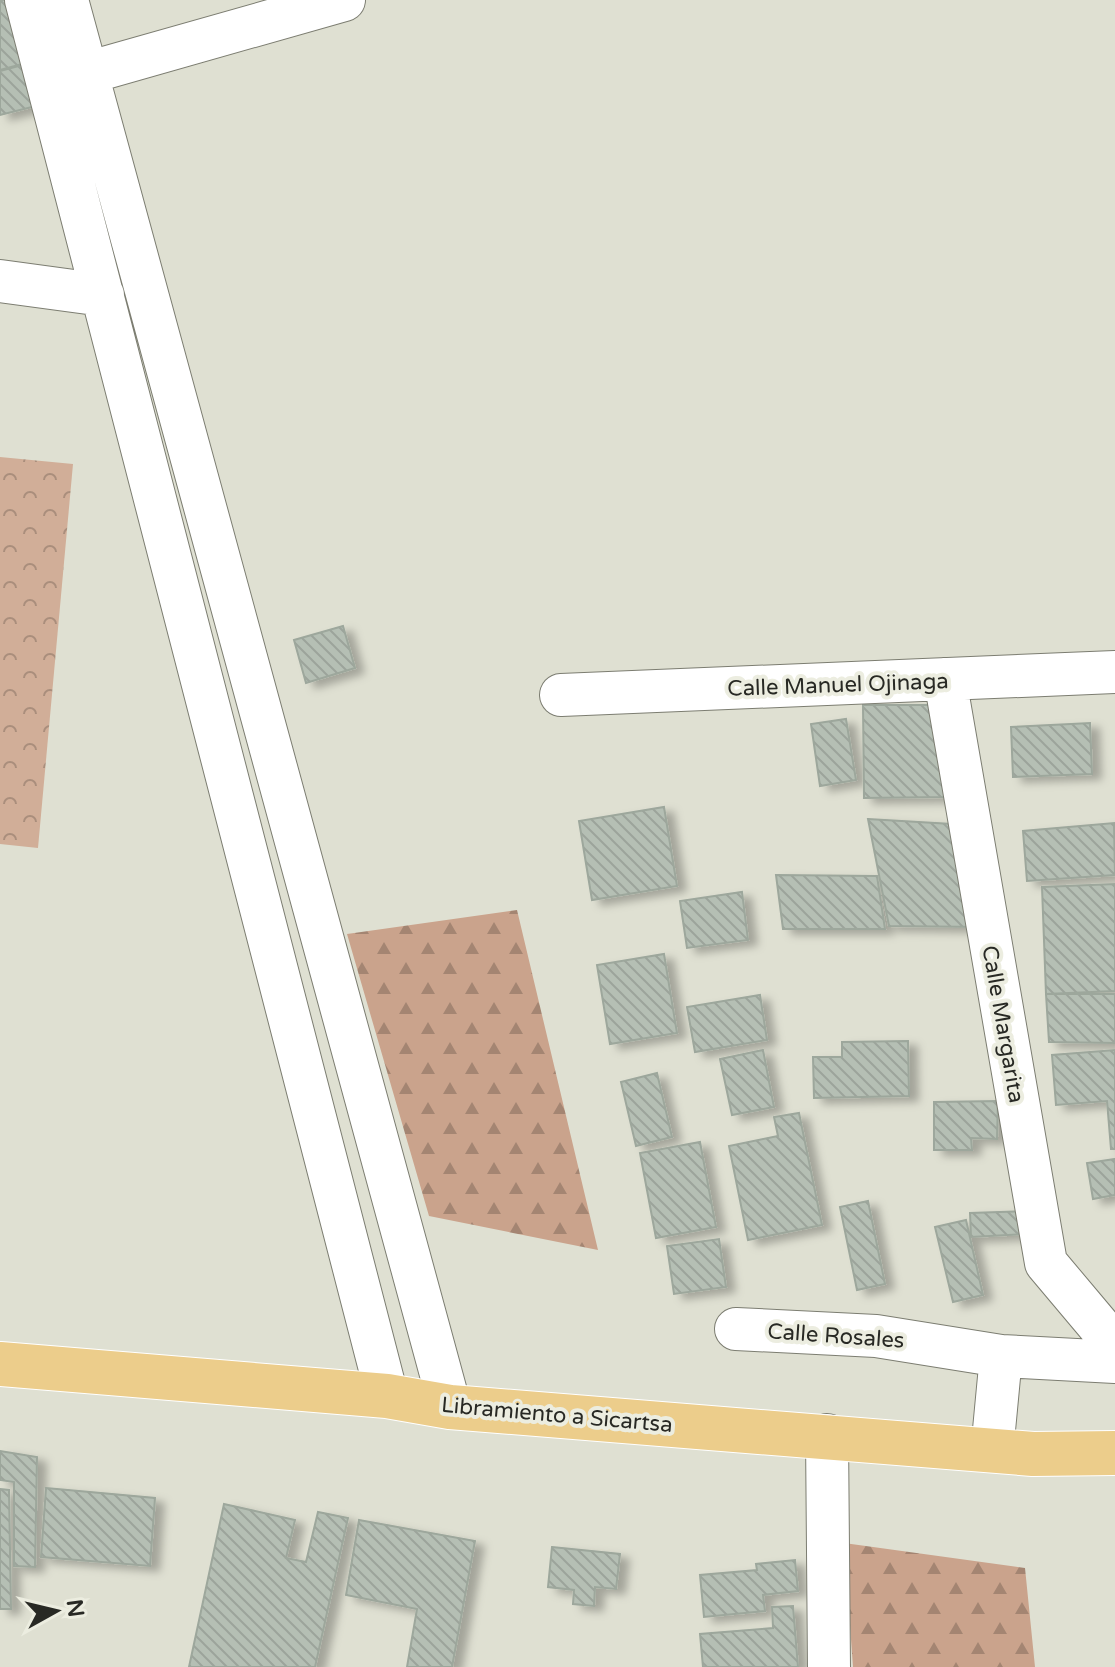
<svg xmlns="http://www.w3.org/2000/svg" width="1115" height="1667" viewBox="0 0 1115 1667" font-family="'Varela Round',sans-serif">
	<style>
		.forest { fill: url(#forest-firs) }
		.park { fill: url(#park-crowns) }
		.building { fill: url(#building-back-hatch); stroke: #9da79c; stroke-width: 2; filter: url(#shadow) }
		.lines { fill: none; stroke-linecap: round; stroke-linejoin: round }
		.street-casing { stroke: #7c7d71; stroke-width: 44 }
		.primary-casing { stroke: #fff; stroke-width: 46 }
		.street { stroke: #fff; stroke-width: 42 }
		.primary { stroke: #eccd8b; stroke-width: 44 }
		.labels { text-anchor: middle; stroke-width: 8; stroke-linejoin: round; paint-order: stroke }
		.street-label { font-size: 22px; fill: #282924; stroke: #ecede0 }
	</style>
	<defs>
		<pattern id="forest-firs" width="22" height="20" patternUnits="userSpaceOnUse" patternTransform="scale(2)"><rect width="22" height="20" fill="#caa38c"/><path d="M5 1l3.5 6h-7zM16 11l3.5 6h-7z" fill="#a48572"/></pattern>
		<pattern id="park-crowns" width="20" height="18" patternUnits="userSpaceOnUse" patternTransform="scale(2)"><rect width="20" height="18" fill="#d1ae98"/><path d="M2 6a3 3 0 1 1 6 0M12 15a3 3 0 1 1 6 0" fill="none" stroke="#aa8e7c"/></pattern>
		<pattern id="building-back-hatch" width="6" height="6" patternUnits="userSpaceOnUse" patternTransform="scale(2)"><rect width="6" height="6" fill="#b5bfb4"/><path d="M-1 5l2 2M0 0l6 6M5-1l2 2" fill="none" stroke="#9ca49b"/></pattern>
		<filter id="shadow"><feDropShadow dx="9" dy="5" stdDeviation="4" flood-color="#0004"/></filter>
	</defs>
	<rect width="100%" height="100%" fill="#dfe0d2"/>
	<path class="forest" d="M517,910L598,1250L429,1216L347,934Z
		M844,1543L1025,1568L1035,1667H853Z"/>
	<path class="park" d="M0,457L73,464L38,848L0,844Z"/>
	<path class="building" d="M0,0H9L26,63L0,70Z
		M26,64L36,106L0,115V71Z
		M343,626L355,668L306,683L294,640Z
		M863,705H943L944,797L864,798Z
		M846,719L856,780L820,786L811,724Z
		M1090,723L1092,774L1013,777L1011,727Z
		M664,807L677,886L592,900L579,821Z
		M868,819L952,824L980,927L889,926Z
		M1114,823L1115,875L1027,881L1023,831Z
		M776,875L877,876L885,929H783Z
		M1115,884V991L1046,994L1042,887Z
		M742,892L748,940L687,948L680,901Z
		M664,954L677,1033L610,1044L597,965Z
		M1046,994H1115V1043L1049,1042Z
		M760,995L767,1040L695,1052L687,1007Z
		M908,1041L909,1096L814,1098L813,1057H842V1042Z
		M763,1050L774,1107L732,1115L720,1059Z
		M1115,1050V1149H1111L1107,1101L1056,1105L1052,1055Z
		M657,1073L672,1137L636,1146L621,1082Z
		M998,1101L997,1139L971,1138L972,1150H934V1102Z
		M799,1113L822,1225L748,1240L729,1146L778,1136L774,1117Z
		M700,1142L716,1227L656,1238L640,1153Z
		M1115,1159V1195L1093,1199L1087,1163Z
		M868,1201L885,1284L857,1290L840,1207Z
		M1027,1211L1028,1234L971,1237L970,1213Z
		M966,1220L983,1295L953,1302L935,1227Z
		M719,1239L726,1287L674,1294L667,1246Z
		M0,1451L37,1457L35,1567L14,1566V1482L0,1480Z
		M46,1488L155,1498L150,1566L41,1557Z
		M0,1489L9,1490L11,1609H0Z
		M224,1504L295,1520L286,1558L306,1562L318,1512L348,1518L315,1667H189Z
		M359,1520L475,1541L452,1667H407L417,1609L346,1595Z
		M552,1547L620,1554L616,1589L595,1587L594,1606L573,1604L574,1590L548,1587Z
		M795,1560L798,1591L763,1595L765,1611L704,1617L700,1575L757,1570L756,1564Z
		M793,1606L798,1667H703L700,1634L773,1628L772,1607Z"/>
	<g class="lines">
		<g class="street-casing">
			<path id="street" d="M26,0L387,1396
				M67,0L450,1407
				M87,73L344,0
				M0,281L103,295
				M945,679L1046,1263L1115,1345
				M561,695L1115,672
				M736,1329L876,1336L1001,1356L1115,1362
				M827,1435L829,1667
				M992,1451L1001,1356"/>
		</g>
		<g class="primary-casing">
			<path id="primary" d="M0,1364L387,1396L450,1407L1033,1454L1115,1453"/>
		</g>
		<use href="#street" class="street"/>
		<use href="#primary" class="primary"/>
	</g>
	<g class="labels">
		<g class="street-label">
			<text transform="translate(838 684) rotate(-2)" y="8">Calle Manuel Ojinaga</text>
			<text transform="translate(1004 1024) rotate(80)" y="8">Calle Margarita</text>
			<text transform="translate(836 1335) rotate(4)" y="8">Calle Rosales</text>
			<text transform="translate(557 1414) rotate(5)" y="8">Libramiento a Sicartsa</text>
		</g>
	</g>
	<g transform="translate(56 1611) rotate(82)" stroke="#ecede0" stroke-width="6" paint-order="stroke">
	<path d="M0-6L14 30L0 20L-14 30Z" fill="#282924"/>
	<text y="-12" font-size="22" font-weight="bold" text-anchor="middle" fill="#282924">N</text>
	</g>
</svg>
